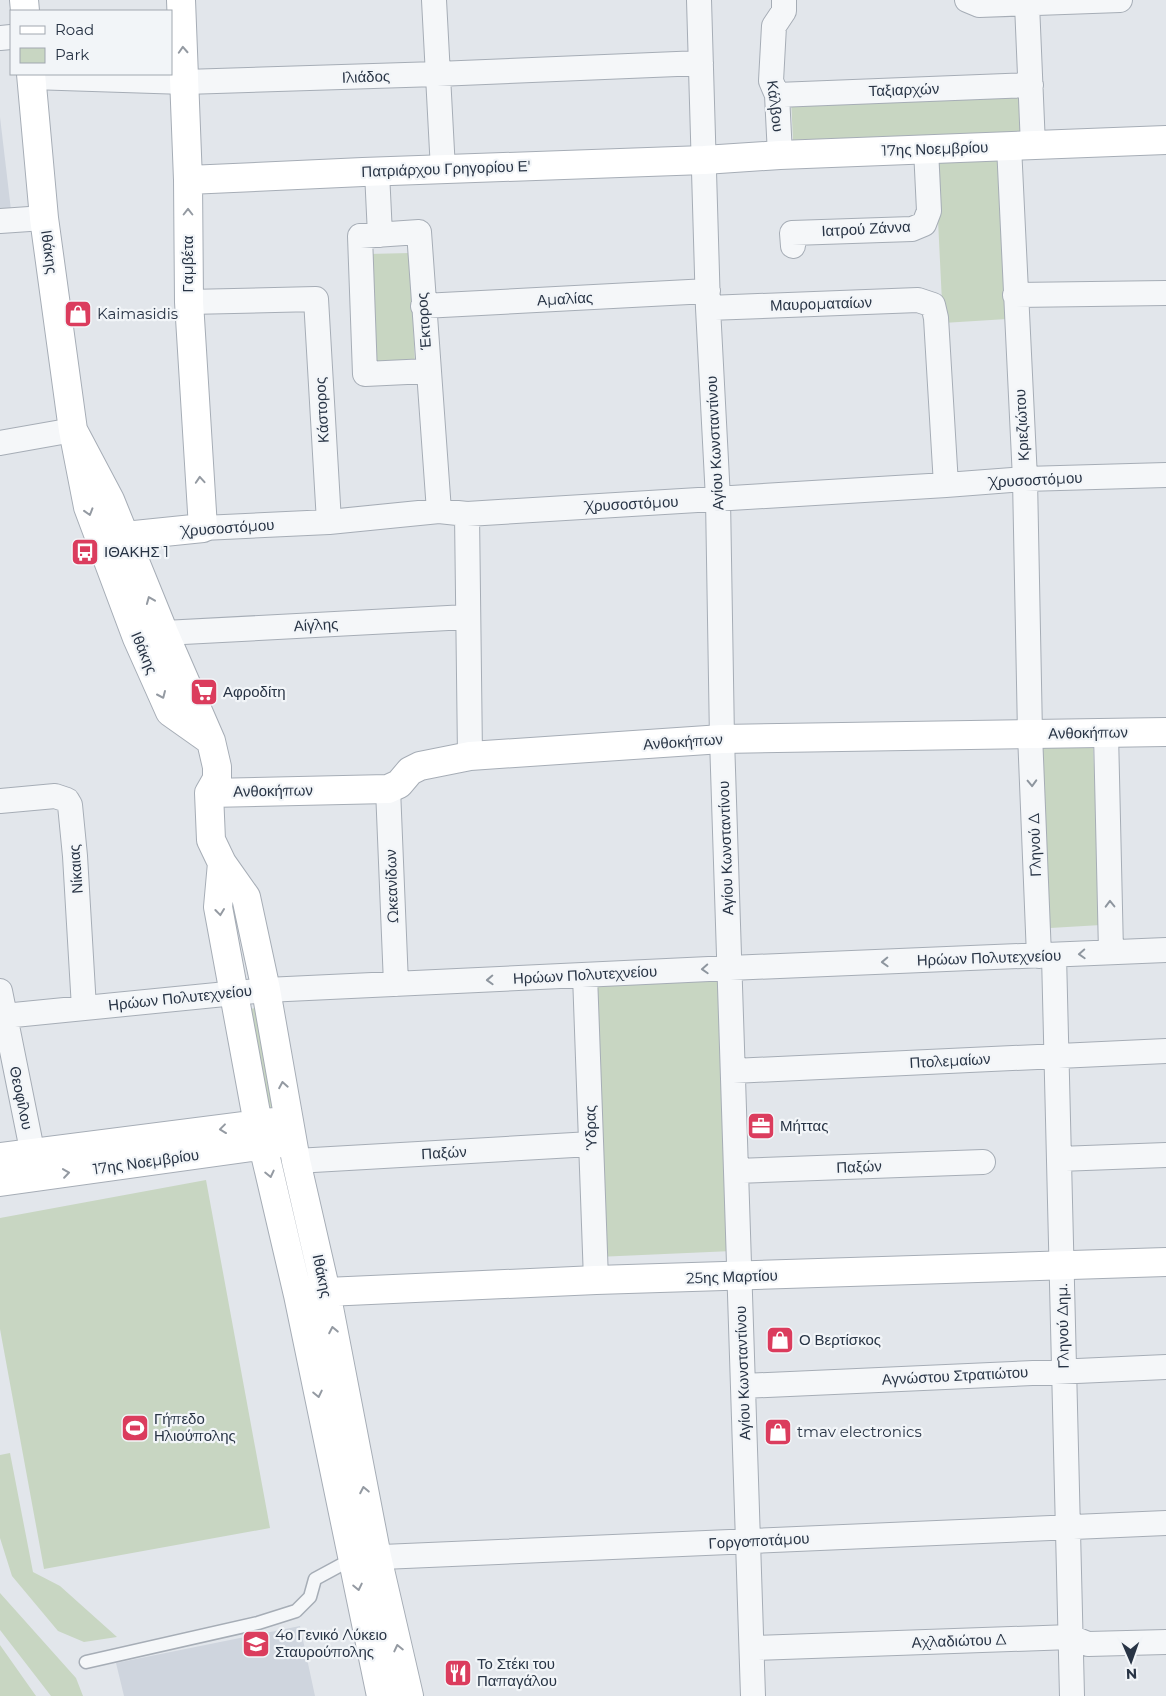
<svg xmlns="http://www.w3.org/2000/svg" width="1166" height="1696" viewBox="0 0 1166 1696" font-family="Montserrat,sans-serif">
	<style>
		.built { fill: #cfd5de }
		.green { fill: #c8d6c2 }
		.lines { fill: none; stroke-linecap: round; stroke-linejoin: round }
		.lane-casing { stroke: #a6adb6; stroke-width: 15 }
		.street-casing { stroke: #a6adb6; stroke-width: 26 }
		.secondary-casing { stroke: #a6adb6; stroke-width: 30 }
		.lane { stroke: #f5f7f9; stroke-width: 12 }
		.street { stroke: #f5f7f9; stroke-width: 24 }
		.secondary { stroke: #fff; stroke-width: 28 }
		.oneway { stroke: #949aa2 }
		.oneway2 { stroke: #8e969f }
		.labels { text-anchor: middle; stroke-width: 4.5; stroke-linejoin: round; paint-order: stroke }
		.street-label { font-size: 15px; fill: #283445; stroke: #f2f5f8 }
		.poi-label { font-size: 15px; fill: #283445; stroke: #f2f5f8; text-anchor: start }
	</style>
	<rect width="100%" height="100%" fill="#e2e6eb"/>
	<path class="built" d="M0,117L11,210L0,211Z
		M300,1626L315,1696H124L116,1663Z"/>
	<path class="green" d="M1028,91L1031,131L793,140L791,99Z
		M1000,155L1007,319L943,323L935,158Z
		M410,253L415,364L373,365L368,254Z
		M1093,745L1101,925L1050,928L1042,747Z
		M719,977L732,1251L597,1257L596,986Z
		M255,1008L279,1112L263,1115L241,1011Z
		M206,1180L270,1528L44,1569L0,1329V1218Z
		M10,1453L33,1572L60,1586L117,1637L84,1642L58,1631L12,1576L0,1538V1455Z
		M0,1593L76,1678L83,1696H51L0,1630Z
		M0,1645L36,1696H0Z"/>
	<g class="lines">
		<g class="lane-casing">
			<path id="lane" d="M86,1662L258,1623L296,1611L310,1597L315,1579L352,1559"/>
		</g>
		<g class="street-casing">
			<path id="street" d="M434,0L443,170
				M699,0L708,308L718,499L722,739L753,1696
				M967,0L979,5L1120,0
				M1027,4L1033,146
				M0,38L11,37
				M31,77L185,82L437,74L701,63
				M777,95L1031,85
				M1009,146L1025,479L1030,734L1039,956
				M780,155L777,95L771,81L774,26L784,11V0
				M377,172L380,235
				M0,221L44,218
				M793,246L792,233L912,229L924,224L929,211L926,149
				M1015,295L1166,293
				M189,302L316,299L329,522
				M423,306L708,291
				M708,308L918,300L933,305L936,318L946,485
				M428,371L365,374L360,236L419,232L439,511
				M0,443L73,430
				M467,514L470,756
				M203,528L329,522L439,511L467,514L946,485L1025,479L1166,475
				M164,633L467,617
				M1106,733L1111,952
				M388,789L396,984
				M0,801L55,796L67,800L70,805L75,856L84,1008
				M1054,955L1072,1696
				M585,975L596,1280
				M0,991L36,1170
				M4,1016L266,990L730,968L1166,950
				M733,1071L1166,1051
				M1059,1159L1166,1155
				M296,1161L591,1144
				M736,1171L983,1162
				M743,1386L1166,1367
				M359,1558L1166,1523
				M752,1648L1071,1637L1088,1644L1166,1642"/>
		</g>
		<g class="secondary-casing">
			<path id="secondary" d="M24,0L25,11
				M31,74L44,218L73,430L88,507L137,638L170,712L211,741
				M188,180L363,172L704,160L780,155L1166,140
				M73,430L110,500L164,633L211,741L217,767V779L209,793L211,840L222,863L246,897L266,990L296,1161L326,1292L377,1557L409,1696
				M107,541L125,536L203,528L189,302L188,180L181,0
				M209,793L388,789L399,784L410,771L420,766L470,756L722,739L1166,732
				M222,863L218,907L258,1124L298,1295L381,1696
				M0,1157L275,1122
				M0,1182L281,1143
				M298,1295L326,1292L596,1280L1166,1262"/>
		</g>
		<use href="#lane" class="lane"/>
		<use href="#street" class="street"/>
		<use href="#secondary" class="secondary"/>
	</g>
	<defs><path id="oneway-chevron" d="M-2-3.5L2.5 0L-2 3.5" fill="none" stroke-width="1.6" stroke-linecap="round" stroke-linejoin="round" transform="scale(1.25)"/></defs>
	<g class="oneway">
		<use href="#oneway-chevron" transform="translate(183 50) rotate(-93)"/>
		<use href="#oneway-chevron" transform="translate(188 212) rotate(-90)"/>
		<use href="#oneway-chevron" transform="translate(200 480) rotate(-94)"/>
		<use href="#oneway-chevron" transform="translate(89 512) rotate(73)"/>
		<use href="#oneway-chevron" transform="translate(150 600) rotate(-112)"/>
		<use href="#oneway-chevron" transform="translate(162 695) rotate(66)"/>
		<use href="#oneway-chevron" transform="translate(220 912) rotate(83)"/>
		<use href="#oneway-chevron" transform="translate(283 1085) rotate(-100)"/>
		<use href="#oneway-chevron" transform="translate(223 1129) rotate(173)"/>
		<use href="#oneway-chevron" transform="translate(66 1173) rotate(-8)"/>
		<use href="#oneway-chevron" transform="translate(270 1174) rotate(77)"/>
		<use href="#oneway-chevron" transform="translate(333 1330) rotate(-101)"/>
		<use href="#oneway-chevron" transform="translate(318 1394) rotate(78)"/>
		<use href="#oneway-chevron" transform="translate(364 1490) rotate(-101)"/>
		<use href="#oneway-chevron" transform="translate(358 1587) rotate(78)"/>
		<use href="#oneway-chevron" transform="translate(398 1648) rotate(-103)"/>
	</g>
	<g class="oneway2">
		<use href="#oneway-chevron" transform="translate(1032 783) rotate(88)"/>
		<use href="#oneway-chevron" transform="translate(1110 904) rotate(-91)"/>
		<use href="#oneway-chevron" transform="translate(1082 954) rotate(177)"/>
		<use href="#oneway-chevron" transform="translate(885 962) rotate(178)"/>
		<use href="#oneway-chevron" transform="translate(705 969) rotate(177)"/>
		<use href="#oneway-chevron" transform="translate(490 980) rotate(178)"/>
	</g>
	<defs>
		<g id="shop-square" transform="scale(1.4375)"><rect x="-9" y="-9" width="18" height="18" rx="4" fill="#db3c5d" stroke="#f2f5f8"/><path d="M-5-2.5h2.3a2.7 3.5 0 0 1 5.4 0H5L5.5 6h-11ZM-1.5-2.5h3a1.5 2.3 0 0 0-3 0Z" fill="#fff"/></g>
		<g id="bus-square" transform="scale(1.4375)"><rect x="-9" y="-9" width="18" height="18" rx="4" fill="#db3c5d" stroke="#f2f5f8"/><path d="M-5-6H5V4H4V6H2V4H-2V6H-4V4H-5ZM-3.5-4V0h7V-4ZM-3.5 1.2v1.5H-2V1.2ZM2 1.2v1.5H3.5V1.2Z" fill="#fff"/></g>
		<g id="supermarket-square" transform="scale(1.4375)"><rect x="-9" y="-9" width="18" height="18" rx="4" fill="#db3c5d" stroke="#f2f5f8"/><path d="M-6-5.5h2.5l.6 2H6L4.5 2H-2.5L-4.4-4H-6ZM-1.5 3.2a1.3 1.3 0 1 0 .1 0ZM3 3.2a1.3 1.3 0 1 0 .1 0Z" fill="#fff"/></g>
		<g id="office-square" transform="scale(1.4375)"><rect x="-9" y="-9" width="18" height="18" rx="4" fill="#db3c5d" stroke="#f2f5f8"/><path d="M-6-3h4V-5.5h4V-3h4V5H-6ZM-1-4.5V-3h2v-1.5ZM-6 0V1H6V0Z" fill="#fff"/></g>
		<g id="stadium-square" transform="scale(1.4375)"><rect x="-9" y="-9" width="18" height="18" rx="4" fill="#db3c5d" stroke="#f2f5f8"/><path d="M0-5a6.5 5 0 1 0 0 10a6.5 5 0 1 0 0-10ZM-3.5-1.8h7v3.6h-7Z" fill="#fff"/></g>
		<g id="school-square" transform="scale(1.4375)"><rect x="-9" y="-9" width="18" height="18" rx="4" fill="#db3c5d" stroke="#f2f5f8"/><path d="M0-5L7-2L0 1L-7-2ZM-4 1L0 2.5L4 1V4Q0 6-4 4Z" fill="#fff"/></g>
		<g id="restaurant-square" transform="scale(1.4375)"><rect x="-9" y="-9" width="18" height="18" rx="4" fill="#db3c5d" stroke="#f2f5f8"/><path d="M-5-6h1v4h1v-4h1v4h1v-4h1v5L-1.5 .5V6h-2V.5L-5-1ZM5-6V6H3V1.5H1.5Q1.5-4 5-6Z" fill="#fff"/></g>
	</defs>
	<g fill-rule="evenodd">
		<use href="#shop-square" x="78" y="314"/>
		<use href="#bus-square" x="85" y="552"/>
		<use href="#supermarket-square" x="204" y="692"/>
		<use href="#office-square" x="761" y="1126"/>
		<use href="#shop-square" x="780" y="1340"/>
		<use href="#stadium-square" x="135" y="1428"/>
		<use href="#shop-square" x="778" y="1432"/>
		<use href="#school-square" x="256" y="1644"/>
		<use href="#restaurant-square" x="458" y="1673"/>
	</g>
	<g class="labels">
		<g class="street-label">
			<text transform="translate(366 77) rotate(-2)" y="5">Ιλιάδος</text>
			<text transform="translate(904 90) rotate(-2)" y="5">Ταξιαρχών</text>
			<text transform="translate(775 106) rotate(83)" y="5">Κάλβου</text>
			<text transform="translate(935 149) rotate(-2)" y="5">17ης Νοεμβρίου</text>
			<text transform="translate(446 169) rotate(-2)" y="5">Πατριάρχου Γρηγορίου Ε'</text>
			<text transform="translate(866 229) rotate(-3)" y="5">Ιατρού Ζάννα</text>
			<text transform="translate(49 252) rotate(82)" y="5">Ιθάκης</text>
			<text transform="translate(188 264) rotate(-90)" y="5">Γαμβέτα</text>
			<text transform="translate(565 299) rotate(-3)" y="5">Αμαλίας</text>
			<text transform="translate(821 304) rotate(-2)" y="5">Μαυροματαίων</text>
			<text transform="translate(424 321) rotate(-94)" y="5">Έκτορος</text>
			<text transform="translate(322 410) rotate(-93)" y="5">Κάστορος</text>
			<text transform="translate(1022 425) rotate(-93)" y="5">Κριεζιώτου</text>
			<text transform="translate(715 443) rotate(-93)" y="5">Αγίου Κωνσταντίνου</text>
			<text transform="translate(1036 480) rotate(-3)" y="5">Χρυσοστόμου</text>
			<text transform="translate(632 504) rotate(-3)" y="5">Χρυσοστόμου</text>
			<text transform="translate(228 528) rotate(-4)" y="5">Χρυσοστόμου</text>
			<text transform="translate(316 625) rotate(-3)" y="5">Αίγλης</text>
			<text transform="translate(144 653) rotate(67)" y="5">Ιθάκης</text>
			<text transform="translate(1088 733) rotate(-1)" y="5">Ανθοκήπων</text>
			<text transform="translate(683 742) rotate(-4)" y="5">Ανθοκήπων</text>
			<text transform="translate(273 791) rotate(-1)" y="5">Ανθοκήπων</text>
			<text transform="translate(1035 845) rotate(-92)" y="5">Γληνού Δ</text>
			<text transform="translate(726 848) rotate(-92)" y="5">Αγίου Κωνσταντίνου</text>
			<text transform="translate(76 869) rotate(-94)" y="5">Νίκαιας</text>
			<text transform="translate(392 886) rotate(-92)" y="5">Ωκεανίδων</text>
			<text transform="translate(989 958) rotate(-2)" y="5">Ηρώων Πολυτεχνείου</text>
			<text transform="translate(585 975) rotate(-3)" y="5">Ηρώων Πολυτεχνείου</text>
			<text transform="translate(180 998) rotate(-6)" y="5">Ηρώων Πολυτεχνείου</text>
			<text transform="translate(950 1061) rotate(-3)" y="5">Πτολεμαίων</text>
			<text transform="translate(21 1098) rotate(78)" y="5">Θεοφίλου</text>
			<text transform="translate(591 1128) rotate(-92)" y="5">Ύδρας</text>
			<text transform="translate(444 1153) rotate(-3)" y="5">Παξών</text>
			<text transform="translate(146 1162) rotate(-8)" y="5">17ης Νοεμβρίου</text>
			<text transform="translate(859 1167) rotate(-2)" y="5">Παξών</text>
			<text transform="translate(322 1276) rotate(78)" y="5">Ιθάκης</text>
			<text transform="translate(732 1277) rotate(-2)" y="5">25ης Μαρτίου</text>
			<text transform="translate(1063 1326) rotate(-91)" y="5">Γληνού Δημ.</text>
			<text transform="translate(743 1373) rotate(-92)" y="5">Αγίου Κωνσταντίνου</text>
			<text transform="translate(955 1376) rotate(-3)" y="5">Αγνώστου Στρατιώτου</text>
			<text transform="translate(759 1541) rotate(-3)" y="5">Γοργοποτάμου</text>
			<text transform="translate(959 1641) rotate(-2)" y="5">Αχλαδιώτου Δ</text>
		</g>
		<g class="poi-label">
			<text x="97" y="319">Kaimasidis</text>
			<text x="104" y="557">ΙΘΑΚΗΣ 1</text>
			<text x="223" y="697">Αφροδίτη</text>
			<text x="780" y="1131">Μήττας</text>
			<text x="799" y="1345">Ο Βερτίσκος</text>
			<text x="154" y="1424">Γήπεδο<tspan x="154" dy="17">Ηλιούπολης</tspan></text>
			<text x="797" y="1437">tmav electronics</text>
			<text x="275" y="1640">4ο Γενικό Λύκειο<tspan x="275" dy="17">Σταυρούπολης</tspan></text>
			<text x="477" y="1669">Το Στέκι του<tspan x="477" dy="17">Παπαγάλου</tspan></text>
		</g>
	</g>
	<rect x="10" y="10" width="162" height="65" fill="#f2f5f8" stroke="#a1a8b0"/>
	<rect x="20" y="26" width="25" height="8" fill="#ffffff" stroke="#a1a8b0"/>
	<text x="55" y="35" font-size="15" fill="#283445">Road</text>
	<rect x="20" y="48" width="25" height="15" fill="#c8d6c2" stroke="#a1a8b0"/>
	<text x="55" y="60" font-size="15" fill="#283445">Park</text>
	<g transform="translate(1131 1661) rotate(178)" stroke="#f2f5f8" stroke-width="4" paint-order="stroke">
	<path d="M0-4L9 19L0 12L-9 19Z" fill="#283445"/>
	<text y="-8" font-size="14" font-weight="bold" text-anchor="middle" fill="#283445">N</text>
	</g>
</svg>
